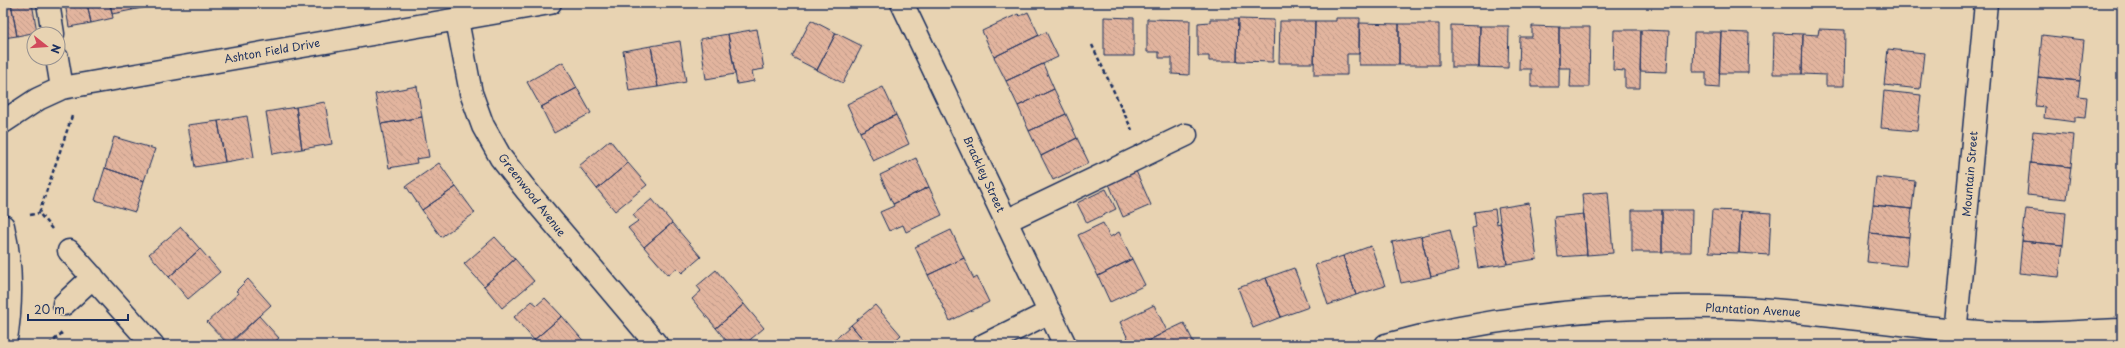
<svg xmlns="http://www.w3.org/2000/svg" width="2125" height="348" viewBox="0 0 2125 348" font-family="'Playpen Sans',sans-serif">
	<style>
		.building { fill: url(#building-back-hatch); stroke: #1b2f5e }
		.lines { fill: none; stroke-linecap: round; stroke-linejoin: round }
		.minor-casing { stroke: #1b2f5e; stroke-width: 25 }
		.path { stroke: #1b2f5e; stroke-width: 2.5; stroke-dasharray: 4 3; stroke-linecap: butt }
		.minor { stroke: #e8d3b2; stroke-width: 22 }
		.labels { text-anchor: middle; stroke-width: 4; stroke-linejoin: round; paint-order: stroke }
		.street-label { font-size: 11px; fill: #1b2f5e; stroke: #e8d3b2 }
	</style>
	<defs>
		<pattern id="building-back-hatch" width="6" height="6" patternUnits="userSpaceOnUse"><rect width="6" height="6" fill="#e2b49e"/><path d="M-1 5l2 2M0 0l6 6M5-1l2 2" fill="none" stroke="#c19b8a"/></pattern>
	</defs>
	<rect width="100%" height="100%" fill="#e8d3b2"/>
	<filter id="ink" filterUnits="userSpaceOnUse"><feTurbulence type="fractalNoise" baseFrequency=".025" numOctaves="2"/><feDisplacementMap in="SourceGraphic" scale="8" xChannelSelector="R" yChannelSelector="G"/><feConvolveMatrix kernelMatrix="1 2 1 2 8 2 1 2 1" color-interpolation-filters="sRGB"/></filter>
	<g filter="url(#ink)">
		<path class="building" d="M3,3H11L17,36L3,38Z
			M11,3H32L37,32L17,36Z
			M65,3H87L91,23L69,27Z
			M87,3H110L113,18L91,23Z
			M110,3H131L132,10L112,14Z
			M131,3H151L152,6L132,10Z
			M1028,12L1039,35L994,57L982,31L1018,14L1020,16Z
			M1104,17L1134,18V56H1104Z
			M1336,18H1360L1359,54H1347V75H1314L1315,21H1336Z
			M1147,19L1190,20L1189,75L1172,74V58H1159V52H1147Z
			M1210,19H1238L1237,61H1209V56H1198V23L1210,22Z
			M1238,19L1274,20L1273,62L1237,61Z
			M811,20L836,33L817,70L792,57Z
			M1280,21H1315L1314,63H1279Z
			M1359,23L1399,24V65H1359Z
			M1399,24H1439V65H1399Z
			M1451,25L1480,26L1479,67H1451Z
			M1480,26H1509L1508,68L1479,67Z
			M1532,26L1559,27V87H1531V69H1519L1520,37H1532Z
			M1559,27H1590L1589,87H1570L1571,68H1559Z
			M757,29L764,69L752,71L754,81L737,84L728,34Z
			M1819,29L1845,30L1844,86H1826V75L1802,74L1803,34L1818,35Z
			M1614,30H1641L1640,88H1625V71L1613,70Z
			M1641,30L1669,31L1667,72L1640,71Z
			M1046,32L1058,57L1006,81L994,57Z
			M1694,32H1721L1719,88L1706,87V72H1693Z
			M1721,32L1749,33L1748,73H1719Z
			M836,33L862,46L843,83L817,70Z
			M1774,33L1803,34L1802,74H1773Z
			M728,34L735,74L706,79L700,39Z
			M2042,35L2084,40L2080,81L2038,77Z
			M680,41L686,82L658,87L651,46Z
			M651,46L658,87L629,91L623,51Z
			M1888,49L1924,53L1920,89L1884,85Z
			M563,62L577,88L541,107L527,82Z
			M1043,64L1054,89L1018,106L1006,81Z
			M2038,77L2080,81L2078,96L2087,97L2085,118L2075,117V122L2044,118L2045,107L2035,106Z
			M417,86L422,117L381,124L375,94Z
			M883,87L896,115L860,132L847,104Z
			M577,88L591,113L554,133L541,107Z
			M1054,89L1066,114L1029,131L1018,106Z
			M1884,91L1921,95L1917,131L1881,128Z
			M325,102L332,144L302,149L296,107Z
			M296,107L302,149L273,154L266,112Z
			M1066,114L1077,138L1041,156L1029,131Z
			M896,115L909,144L873,161L860,132Z
			M247,116L254,157L225,162L218,121Z
			M422,117L429,157L416,159L417,163L389,168L381,124Z
			M218,121L225,162L195,167L188,125Z
			M2033,131L2074,135L2071,167L2030,163Z
			M114,137L155,149L144,181L105,168Z
			M1077,138L1089,163L1053,180L1041,156Z
			M610,140L628,163L597,189L579,166Z
			M916,158L929,187L893,204L880,175Z
			M439,163L456,187L422,210L406,186Z
			M628,163L647,185L615,211L597,189Z
			M2030,163L2071,167L2067,199L2027,195Z
			M105,168L144,181L135,212L95,200Z
			M1136,171L1151,205L1123,217L1109,184Z
			M1876,177L1915,181L1912,209L1873,205Z
			M456,187L475,213L441,237L422,210Z
			M929,187L942,215L906,232L903,225L889,231L880,212L894,206L893,204Z
			M1106,189L1116,209L1087,223L1077,203Z
			M1608,192L1613,253L1587,255L1582,194Z
			M652,199L672,223L644,247L628,228L638,221L633,215Z
			M1529,203L1537,259L1507,264L1498,208Z
			M1873,205L1912,209L1909,237L1870,233Z
			M1495,209L1497,224L1500,223L1507,264L1478,268L1472,228L1476,227L1474,212Z
			M2026,209L2066,213L2063,245L2022,241Z
			M1632,210H1662V252H1632Z
			M1662,210H1692L1691,252H1662Z
			M1712,210L1741,211L1739,253L1709,252Z
			M1741,211L1771,213L1769,255L1739,253Z
			M1584,214L1587,255L1558,257L1554,217Z
			M672,223L701,257L682,273L677,268L668,275L644,247Z
			M1103,223L1110,237L1119,232L1132,259L1098,276L1078,235Z
			M181,227L200,249L169,277L149,254Z
			M1450,229L1459,270L1431,277L1421,236Z
			M951,230L964,258L928,275L915,247Z
			M1870,233L1909,237L1906,266L1867,262Z
			M1421,236L1431,277L1401,283L1392,242Z
			M495,237L515,259L484,286L464,264Z
			M2022,241L2063,245L2059,277L2019,273Z
			M1371,246L1385,286L1356,295L1343,256Z
			M200,249L220,272L188,299L169,277Z
			M1343,256L1356,295L1328,305L1315,265Z
			M964,258L974,279L977,277L989,302L950,321L928,275Z
			M515,259L534,281L502,308L484,286Z
			M1132,259L1145,285L1110,302L1098,276Z
			M1294,268L1309,307L1281,317L1266,278Z
			M716,270L744,304L716,328L692,299L701,291L697,286Z
			M1266,278L1281,317L1253,328L1238,288Z
			M248,279L271,305L228,344L207,322L239,293L236,291Z
			M545,298L562,316L534,340L514,317L532,301L537,305Z
			M744,304L764,328L745,344L741,339L730,345L716,328Z
			M875,305L901,335L890,345H868L851,325Z
			M1154,305L1167,331L1140,345H1131L1120,322Z
			M259,316L279,338L271,345H229Z
			M562,316L586,344L538,345L534,340Z
			M1184,323L1195,345H1140L1167,331Z
			M851,325L868,345H829Z"/>
		<g class="lines">
			<g class="minor-casing">
				<path id="minor" d="M48,3L53,34
					M902,3L1065,345
					M457,20L471,93L483,126L501,158L527,191L657,345
					M57,58L62,88
					M3,122L38,99L62,88L550,3
					M1006,221L1186,135
					M3,226C12,265 12,306 5,345
					M69,251L153,345
					M64,304L93,277
					M984,345L1050,312
					M1386,345C1494,316 1605,305 1717,307C1809,309 1900,327 1992,333C2034,336 2079,331 2122,330
					M1954,345L1986,3"/>
			</g>
			<path class="path" d="M1092,45L1132,130
				M30,215L39,213
				M52,229L39,213L72,116
				M49,345L62,333"/>
			<use href="#minor" class="minor"/>
		</g>
	</g>
	<g class="labels">
		<g class="street-label">
			<text transform="translate(272 51) rotate(-10)" y="4">Ashton Field Drive</text>
			<text transform="translate(984 174) rotate(65)" y="4">Brackley Street</text>
			<text transform="translate(1970 174) rotate(-85)" y="4">Mountain Street</text>
			<text transform="translate(532 195) rotate(52)" y="4">Greenwood Avenue</text>
			<text transform="translate(1753 310) rotate(3)" y="4">Plantation Avenue</text>
		</g>
	</g>
	<rect width="2125" height="348" fill="none" stroke="#e8d3b2" stroke-width="16"/>
	<rect x="8" y="8" width="2109" height="332" fill="none" stroke="#1b2f5e" stroke-width="1.5" filter="url(#ink)"/>
	<g transform="translate(46 46) rotate(107)"><circle r="19" fill="#e8d3b2" stroke="#969190"/>
	<path d="M0-3L7 15L0 10L-7 15Z" fill="#d1495b"/>
	<text y="-6" font-size="11" font-weight="bold" text-anchor="middle" fill="#1b2f5e">N</text>
	</g>
	<path d="M28 314v6h100v-6" fill="none" stroke="#1b2f5e" stroke-width="2"/>
	<text x="34" y="314" font-size="12" fill="#1b2f5e" stroke="#e8d3b2" stroke-width="3" paint-order="stroke">20 m</text>
</svg>
